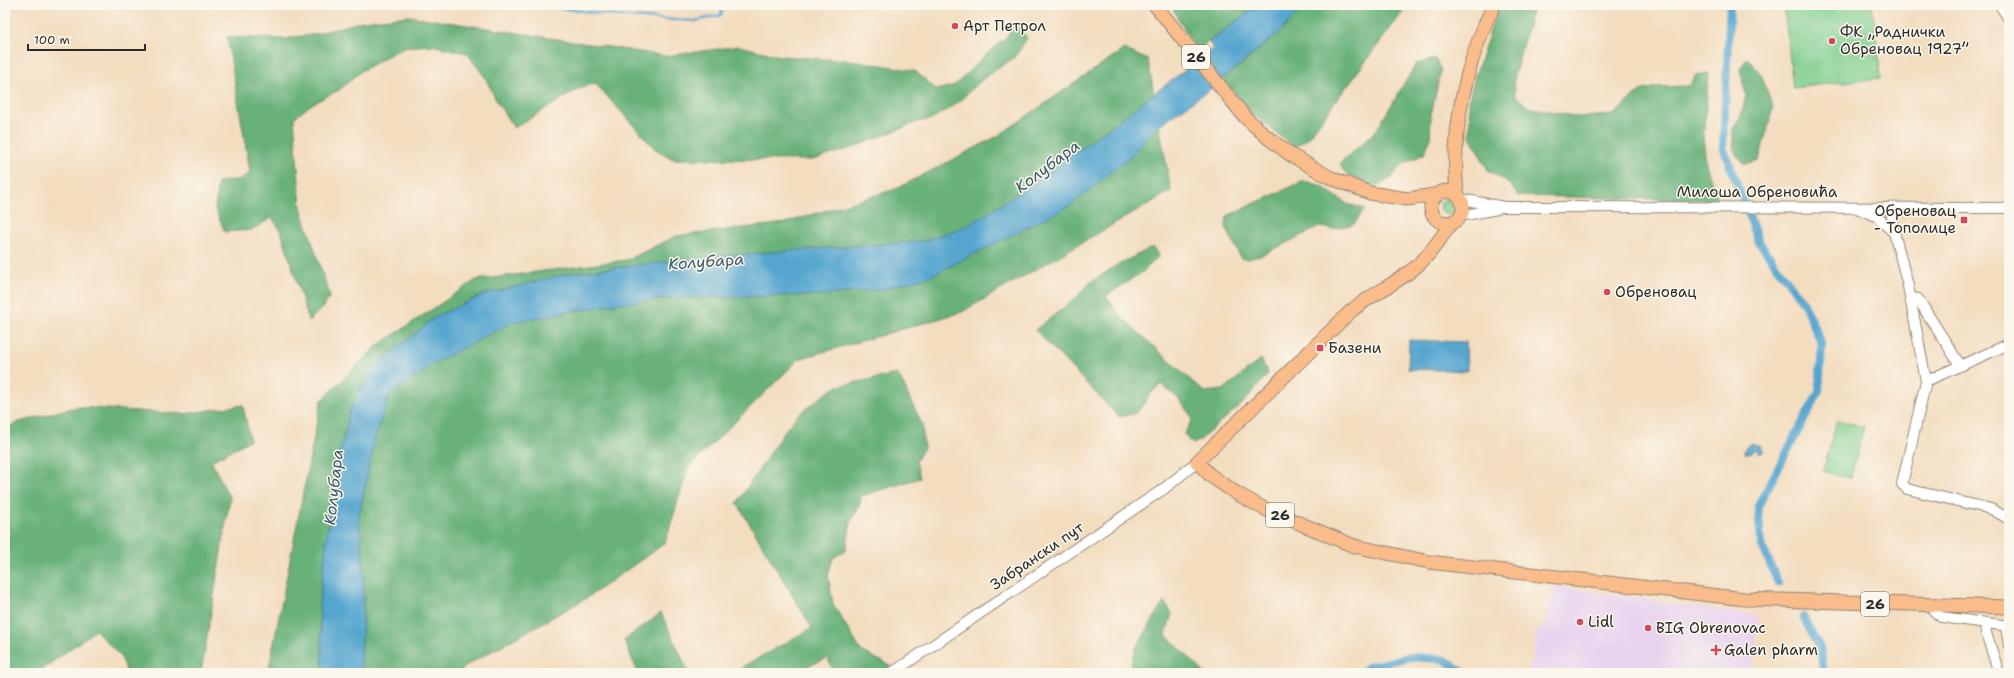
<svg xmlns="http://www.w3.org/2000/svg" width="2014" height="678" viewBox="0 0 2014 678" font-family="'Shantell Sans',sans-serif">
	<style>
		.built { fill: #e7d2ef }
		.green { fill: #7fce8e; stroke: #557c5c }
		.forest { fill: #67b179; stroke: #496e52 }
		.water { fill: #55a5cf; stroke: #40687d }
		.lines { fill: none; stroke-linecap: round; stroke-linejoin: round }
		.stream { stroke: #55a5cf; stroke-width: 2.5 }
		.canal { stroke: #55a5cf; stroke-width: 8 }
		.minor-casing { stroke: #8f8475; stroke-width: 12 }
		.major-casing { stroke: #8f8475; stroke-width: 15 }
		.minor { stroke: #fff; stroke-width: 10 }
		.major { stroke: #fabc8b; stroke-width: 13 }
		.poi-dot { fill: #d1495b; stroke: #fbf7ec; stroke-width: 1.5 }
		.labels { text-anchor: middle; stroke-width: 3; stroke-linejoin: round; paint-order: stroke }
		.shield { fill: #fbf7ec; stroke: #696865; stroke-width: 1 }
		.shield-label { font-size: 14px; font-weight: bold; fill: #2b2b2b }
		.poi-label { font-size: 15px; fill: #2b2b2b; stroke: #fbf7ec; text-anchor: start }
		.street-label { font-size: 15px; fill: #2b2b2b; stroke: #fbf7ec }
		.water-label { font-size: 16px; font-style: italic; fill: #3c5c6d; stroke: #fbf7ec }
	</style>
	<rect width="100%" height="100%" fill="#fbf7ec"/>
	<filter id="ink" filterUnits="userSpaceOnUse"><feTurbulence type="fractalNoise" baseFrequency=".025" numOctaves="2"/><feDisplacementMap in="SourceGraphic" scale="8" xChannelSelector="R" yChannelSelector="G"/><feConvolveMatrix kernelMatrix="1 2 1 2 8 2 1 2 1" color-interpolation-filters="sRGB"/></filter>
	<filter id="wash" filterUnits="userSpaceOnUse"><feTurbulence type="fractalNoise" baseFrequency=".012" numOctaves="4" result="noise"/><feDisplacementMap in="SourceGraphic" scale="16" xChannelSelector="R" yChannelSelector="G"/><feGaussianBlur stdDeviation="0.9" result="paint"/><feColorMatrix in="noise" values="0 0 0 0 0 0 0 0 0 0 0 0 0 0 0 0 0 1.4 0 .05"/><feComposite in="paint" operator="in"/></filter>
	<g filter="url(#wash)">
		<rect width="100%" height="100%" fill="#f3ddbf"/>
		<path class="built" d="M1554,586L1759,616L1751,673H1525L1532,663L1536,632L1544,625Z"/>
		<path class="green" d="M1784,5H1872L1881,78L1793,88Z
			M1440 207a8 8 0 1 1 16 0a8 8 0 1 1-16 0Z
			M1837,420L1864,427L1851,478L1823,471Z"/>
		<path class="forest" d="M1171,5H1258L1200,48L1195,47L1191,42Z
			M1305,5H1408L1307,139L1294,147L1252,114L1223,79L1279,33Z
			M1502,5H1534L1514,76L1515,95L1528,107L1579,117L1614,115L1640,91L1657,87L1689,86L1696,75L1709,73L1703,138L1706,163L1717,200L1518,196L1509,183L1488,170L1470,136L1469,100L1475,76L1497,11Z
			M409,16L666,56L739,46L780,56L858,61L915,71L937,90L955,85L993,48L1006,38L1015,23L1027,38L1016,56L984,78L957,103L933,119L917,122L852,148L813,160L673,159L655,149L595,83L580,88L514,128L498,104L485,77L467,53L431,45L403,47L361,71L339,90L312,104L294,118L301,208L330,296L323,307L309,321L281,231L272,218L251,230L225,232L215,208L218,182L242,179L250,172L227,37L285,39L320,33L363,21Z
			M1124,49L1148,60L1171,191L962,312L799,359L688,468L665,543L587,598L467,665L459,673H268L321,401L377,346L476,280L627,260L676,236L785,223L896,189L998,136Z
			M1747,58L1761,74L1773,108L1759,160L1745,164L1736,155L1733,143V128L1741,116L1746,96L1740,69Z
			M1435,59L1441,70L1431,115L1430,140L1424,154L1401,165L1391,178L1381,184L1372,186L1347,174L1343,170L1340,163L1376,131L1416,64Z
			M1304,181L1320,185L1347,204L1365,209L1354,224L1334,229L1319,227L1260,256L1247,259L1241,258L1226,227L1227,216Z
			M1153,247L1159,256L1144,271L1106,296L1120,316L1204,392L1223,390L1261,359L1268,374L1244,402L1200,440L1193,444L1184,434L1193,419L1179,399L1161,384L1151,393L1137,413L1119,417L1035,330L1076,298L1090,283L1117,265Z
			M898,374L922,424L924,448L916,461L920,478L861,496L859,508L851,521L846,550L833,558L828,575L833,604L861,651L891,666L881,673H835L827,658L793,673H744L742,667L812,628L737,503L784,432L797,416L825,394L838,386Z
			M243,405L250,440L211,461L230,498L201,673H127L121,657L96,630L37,673H5V429L19,422L76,407L184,414Z
			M1164,602L1172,613L1166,635L1205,673H1128L1136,648Z
			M661,613L689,673H638L624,640Z"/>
		<path class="water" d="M1258,5H1305L1279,33L1209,90L1155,128L1132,155L1071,205L931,276L878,290L825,295L671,298L614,304L513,322L440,360L389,395L374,443L359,515L364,572L361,673H323L319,605L333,482L351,406L373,368L435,317L482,295L570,273L705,257L923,241L967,226L1037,182L1213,49L1209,42Z
			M1409,340L1466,342L1467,371L1408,369Z
			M1751,443L1762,446L1763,451L1760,453L1754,449L1750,454L1744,453L1746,446Z"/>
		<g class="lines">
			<path class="stream" d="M536,5L627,17L695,21L721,15L723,5"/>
			<path class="canal" d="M1730,5L1723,147L1755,232L1759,242L1804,304L1822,345L1819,392L1758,506L1761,543L1778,583
				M1803,617L1820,648L1824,673
				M1361,673L1368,667L1409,657L1443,659L1465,673"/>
		</g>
	</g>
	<g filter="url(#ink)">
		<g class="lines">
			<g class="minor-casing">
				<path id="minor" d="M2000,5L2009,19
					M1461,199L1504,207L2009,208
					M1893,208L1892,216L1893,228L1908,286L1926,381L1902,484L1907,489L1991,509L2009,519
					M1859,209L1878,217L1894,233
					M1460,216L1497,209
					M1911,298L1918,299L1960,365
					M1926,381L2009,344
					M1933,604L1935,612L1941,617L2009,626
					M1985,623L1986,633L1999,673
					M2006,626L2009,645
					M892,673L1165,488L1197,462"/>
			</g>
			<g class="major-casing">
				<path id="major" d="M1155,5L1245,117L1267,137L1291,155L1329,177L1370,193L1407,199L1435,195
					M1431 207a16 16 0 1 1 32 0a16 16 0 1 1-32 0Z
					M1457,194C1451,130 1465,63 1494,5
					M1451,223C1442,237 1432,252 1419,264C1400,282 1373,293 1351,311L1197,462L1211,476L1236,493L1263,508L1354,546L1429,562L1744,599L2009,607"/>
			</g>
			<use href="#minor" class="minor"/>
			<use href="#major" class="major"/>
		</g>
	</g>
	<g class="poi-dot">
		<circle cx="955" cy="26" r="4"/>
		<circle cx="1832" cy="41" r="4"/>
		<rect x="1960" y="216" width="8" height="8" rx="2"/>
		<circle cx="1607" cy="292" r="4"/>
		<rect x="1316" y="344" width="8" height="8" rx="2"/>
		<circle cx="1580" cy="622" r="4"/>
		<circle cx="1648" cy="628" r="4"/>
		<path d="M1714 644h4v4h4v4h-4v4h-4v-4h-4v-4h4z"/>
	</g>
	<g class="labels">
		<g class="shield">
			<rect x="1182" y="45" width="28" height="24" rx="3"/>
			<rect x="1266" y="503" width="28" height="24" rx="3"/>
			<rect x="1861" y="592" width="28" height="24" rx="3"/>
		</g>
		<g class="shield-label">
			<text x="1196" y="62">26</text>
			<text x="1280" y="520">26</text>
			<text x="1875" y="609">26</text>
		</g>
		<g class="poi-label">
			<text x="963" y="31">Арт Петрол</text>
			<text x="1840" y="37">ФК „Раднички<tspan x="1840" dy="17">Обреновац 1927”</tspan></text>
			<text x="1956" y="216" text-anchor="end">Обреновац<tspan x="1956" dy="17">- Тополице</tspan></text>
			<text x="1615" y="297">Обреновац</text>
			<text x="1328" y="353">Базени</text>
			<text x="1588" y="627">Lidl</text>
			<text x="1656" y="633">BIG Obrenovac</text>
			<text x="1724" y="655">Galen pharm</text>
		</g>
		<g class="street-label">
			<text x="1757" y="197">Милоша Обреновића</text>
			<text transform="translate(1037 556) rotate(-34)" y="5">Забрански пут</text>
		</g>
		<g class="water-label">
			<text transform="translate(1047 166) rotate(-37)" y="6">Колубара</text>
			<text transform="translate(706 261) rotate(-4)" y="6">Колубара</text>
			<text transform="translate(333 487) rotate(-84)" y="6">Колубара</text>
		</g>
	</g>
	<rect width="2014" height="678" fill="none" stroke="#fbf7ec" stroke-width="20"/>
	<path d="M28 44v6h117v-6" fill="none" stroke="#2b2b2b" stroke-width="2"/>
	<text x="34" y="44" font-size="12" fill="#2b2b2b" stroke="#fbf7ec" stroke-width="3" paint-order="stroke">100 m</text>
</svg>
